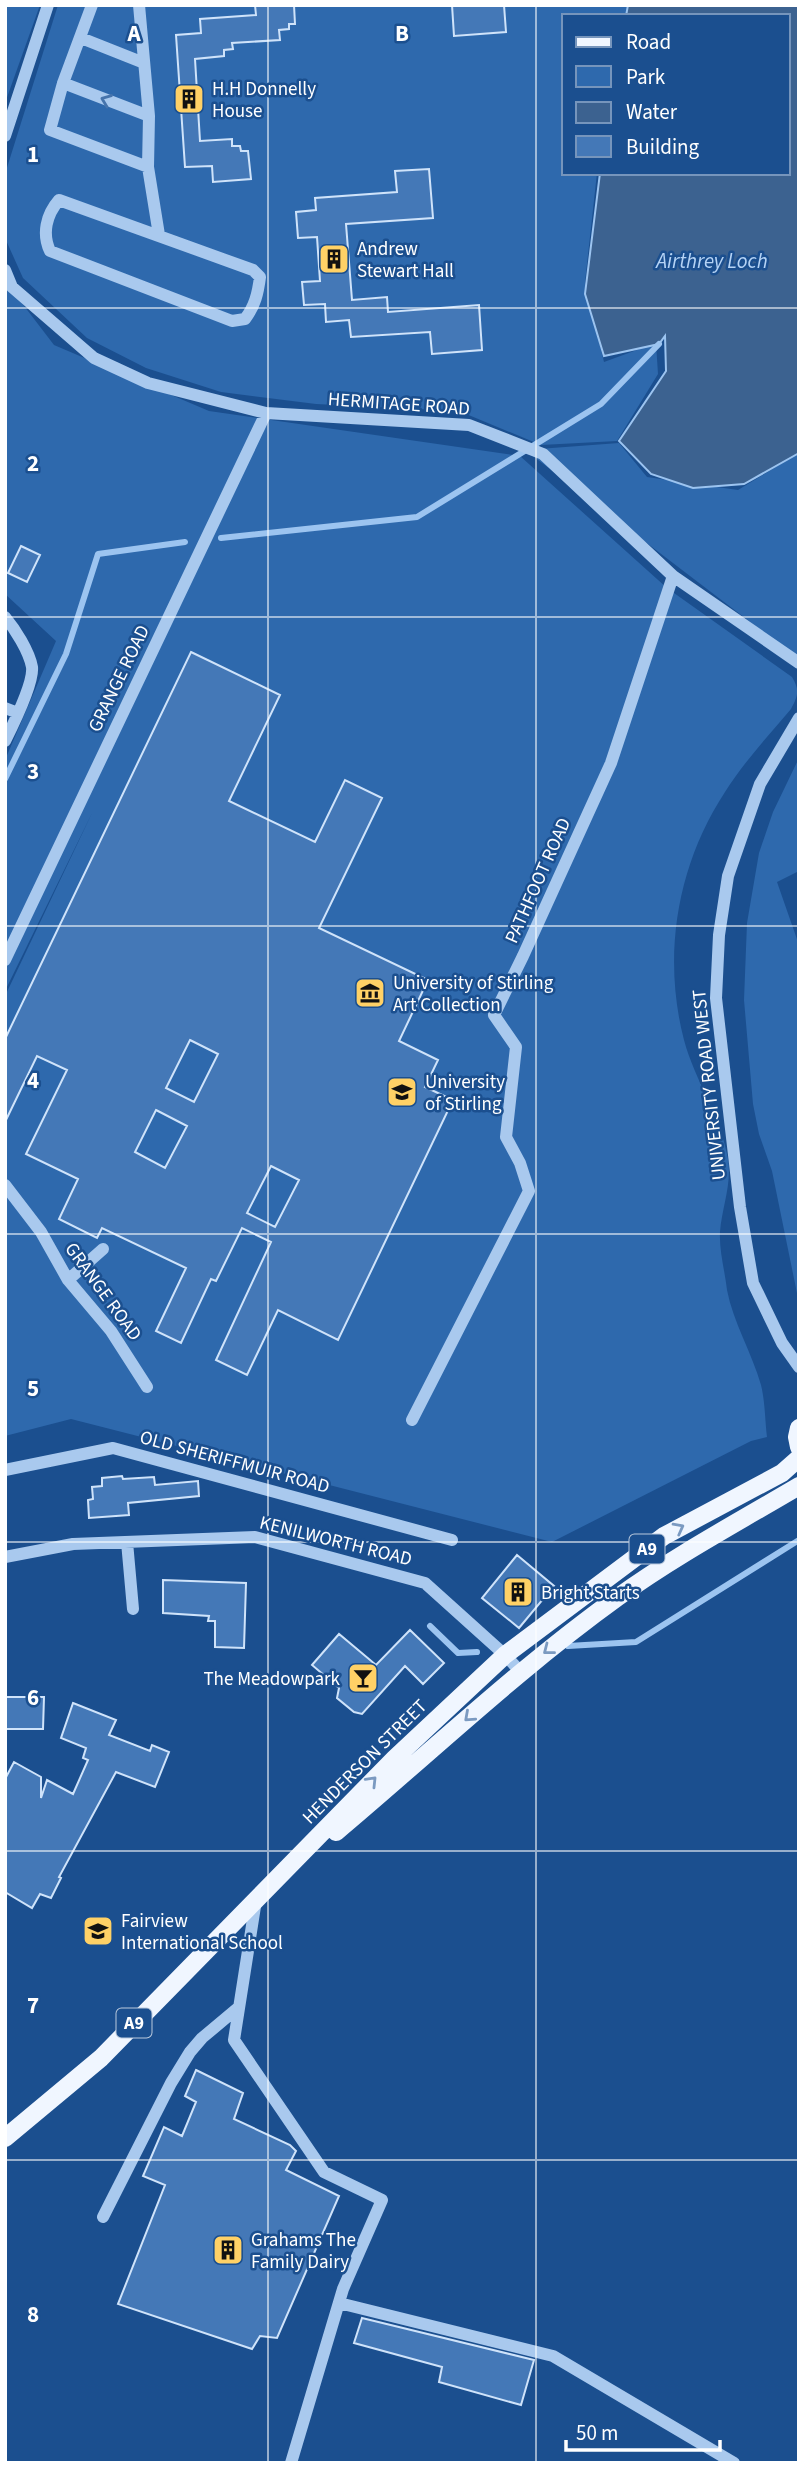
<svg xmlns="http://www.w3.org/2000/svg" width="804" height="2468" viewBox="0 0 804 2468" font-family="'Source Sans 3',sans-serif">
	<style>
		.green { fill: #2e69ad }
		.water { fill: #3c6290; stroke: #9cc4f0; stroke-width: 2 }
		.lines { fill: none; stroke-linecap: round; stroke-linejoin: round }
		.stream { stroke: #9cc4f0; stroke-width: 6 }
		.building { fill: #4478b7; stroke: #cfe3fa; stroke-width: 2; fill-rule: evenodd }
		.minor { stroke: #a9c9ee; stroke-width: 12 }
		.major { stroke: #f0f6ff; stroke-width: 18 }
		.oneway { stroke: #4674ac }
		.oneway2 { stroke: #7b9ac1 }
		.grid { fill: none; stroke: #fff; stroke-width: 2; stroke-opacity: 0.55 }
		.labels { text-anchor: middle; stroke-width: 5; stroke-linejoin: round; paint-order: stroke }
		.shield { fill: #1b4f8f; stroke: #bbcadd; stroke-width: 2 }
		.shield-label { font-size: 18px; font-weight: bold; fill: #fff }
		.poi-label { font-size: 19px; fill: #fff; stroke: #1b4f8f; text-anchor: start }
		.street-label { font-size: 19px; fill: #fff; stroke: #1b4f8f }
		.water-label { font-size: 21px; font-style: italic; fill: #b5d3f5; stroke: #1b4f8f }
		.grid-label { font-size: 23px; text-anchor: middle; font-weight: bold; fill: #fff; stroke: #1b4f8f; stroke-width: 5; stroke-linejoin: round; paint-order: stroke }
	</style>
	<rect width="100%" height="100%" fill="#1b4f8f"/>
	<path class="green" d="M5,5H40L5,103Z
		M58,5H631L628,16H564V173H597L585,282L604,362L656,343L658,374L617,441L541,445L459,411L316,404L221,392L146,368L87,338L23,278L5,238V174Z
		M5,281L54,345L209,411L520,456L667,588L792,677C800,690 798,696 791,709C768,736 744,762 725,792C677,865 662,956 684,1040C695,1081 721,1117 728,1159C732,1184 722,1207 720,1232C719,1250 725,1272 727,1290C733,1322 752,1353 761,1385C765,1401 765,1420 767,1437L751,1441L552,1542L71,1419L5,1436V996L93,811L5,991V760L56,641L5,594Z
		M619,443L647,477L738,490L799,453V656L792,654L525,450Z
		M799,758V871L777,882L799,945V1303L772,1171L759,1134L753,1104L744,1000L747,923L759,853L773,812Z"/>
	<path class="water" d="M628,5H799V453L744,484L693,488L651,474L619,441L666,371L665,336L659,344L604,356L585,294L600,173H788V16H626Z"/>
	<g class="lines">
		<path class="stream" d="M221,538L417,517L601,404L659,344
			M5,779L66,654L98,554L185,542
			M430,1626L458,1653L477,1652
			M568,1646L636,1642L799,1540"/>
	</g>
	<path class="building" d="M255,5H294L295,24H289V29L279,30L280,40L232,43L233,49L224,50V56L195,59L200,141L232,139V146H240L241,151H248L251,179L213,182L212,166L185,167L176,35L201,33L200,19L256,15Z
		M452,5H504L506,32L454,36Z
		M429,169L433,218L346,224L352,300L387,297L388,312L479,305L482,350L432,354L430,332L351,337L349,320L326,322L325,304L304,305L302,282L320,281L317,237L298,238L296,212L316,210L315,198L397,192L395,171Z
		M21,546L40,555L27,582L8,573Z
		M191,652L280,695L229,801L315,842L345,780L382,798L319,928L428,980L399,1041L438,1060L425,1087L453,1100L338,1340L278,1310L247,1375L216,1360L271,1242L242,1228L216,1281L211,1279L181,1343L156,1331L186,1268L102,1228L97,1238L59,1219L78,1179L26,1154L67,1070L37,1056L5,1122V1039ZM190,1040L218,1054L194,1102L166,1088ZM156,1110L187,1126L165,1168L135,1152ZM271,1166L299,1180L275,1227L247,1213Z
		M122,1476L123,1479L154,1477L155,1485L198,1481L199,1496L128,1503L129,1515L89,1518L88,1500L93,1499L92,1487L102,1486V1478Z
		M517,1555L554,1586L519,1628L482,1598Z
		M163,1580L246,1583L244,1648L215,1647V1621H208L209,1616L163,1613Z
		M410,1630L444,1663L423,1684L405,1666L362,1714L354,1712L337,1698L339,1688L312,1665L339,1634L376,1665Z
		M5,1697H44L43,1729H5Z
		M73,1703L116,1720L109,1735L150,1751L152,1745L169,1752L155,1787L116,1772L59,1877L61,1878L51,1898L40,1894L32,1908L5,1892V1779L14,1762L41,1777V1798L47,1780L73,1794L88,1760L83,1758L86,1748L61,1738Z
		M196,2070L243,2093L234,2119L290,2145L296,2151L286,2170L339,2196L277,2338L260,2336L252,2349L118,2304L165,2185L143,2176L164,2127L182,2136L196,2102L185,2096Z
		M362,2318L534,2360L521,2405L439,2382L442,2367L354,2343Z"/>
	<g class="lines">
		<path class="minor" d="M92,5L63,83L50,130L148,167
			M139,5L149,116L148,167L159,235
			M81,38L144,63
			M63,83L149,116
			M5,136L48,5
			M59,200L253,270L260,277C258,293 255,306 245,319L232,321L50,251C42,234 46,215 59,200Z
			M5,270L12,287L94,358L148,383L266,413L469,425L543,454L673,576L799,663
			M5,617C15,629 29,651 32,667C34,683 13,725 5,741
			M5,708L18,713
			M799,718L760,784L728,876L719,935L716,998L740,1207L753,1283L782,1343L799,1367
			M5,960L266,413
			M5,1185L41,1232L68,1280L111,1331L147,1387
			M68,1280L103,1249
			M412,1420L529,1191L520,1163L506,1137L516,1047L494,1015L523,956L611,763L673,576
			M5,1470L113,1448L452,1540
			M127,1542L133,1609
			M5,1557L73,1544L255,1537L425,1583L505,1655L520,1671
			M256,1900L234,2040L324,2172L382,2200L343,2289L291,2463
			M103,2217L171,2083L190,2052L202,2038L239,2007
			M339,2303L553,2356L734,2463"/>
		<path class="major" d="M799,1428L797,1437L799,1447
			M336,1832C430,1753 518,1669 618,1597C675,1556 738,1522 799,1486
			M5,2138L101,2058L395,1758L505,1655L664,1536L782,1473L799,1458"/>
	</g>
	<defs><path id="oneway-chevron" d="M-2-3.5L2.5 0L-2 3.5" fill="none" stroke-width="1.6" stroke-linecap="round" stroke-linejoin="round" transform="scale(1.75)"/></defs>
	<use class="oneway" href="#oneway-chevron" transform="translate(106 100) rotate(-159)"/>
	<g class="oneway2">
		<use href="#oneway-chevron" transform="translate(679 1528) rotate(-28)"/>
		<use href="#oneway-chevron" transform="translate(548 1650) rotate(142)"/>
		<use href="#oneway-chevron" transform="translate(469 1717) rotate(138)"/>
		<use href="#oneway-chevron" transform="translate(372 1781) rotate(-46)"/>
	</g>
	<path class="grid" d="M268,5V2463M536,5V2463M5,308H799M5,617H799M5,926H799M5,1234H799M5,1542H799M5,1851H799M5,2160H799"/>
	<defs>
		<g id="building-square" transform="scale(1.575)"><rect x="-9" y="-9" width="18" height="18" rx="4" fill="#ffd166" stroke="#1b4f8f"/><path d="M-4-6H4V6H1V3H-1V6H-4ZM-2.5-4.3h1.7v1.8h-1.7ZM.8-4.3h1.7v1.8H.8ZM-2.5-1h1.7V.8h-1.7ZM.8-1h1.7V.8H.8Z" fill="#111"/></g>
		<g id="museum-square" transform="scale(1.575)"><rect x="-9" y="-9" width="18" height="18" rx="4" fill="#ffd166" stroke="#1b4f8f"/><path d="M0-6L6-3V-2H-6V-3ZM-5-1h2V3h-2ZM-1-1h2V3h-2ZM3-1h2V3H3ZM-6 4H6V6H-6Z" fill="#111"/></g>
		<g id="university-square" transform="scale(1.575)"><rect x="-9" y="-9" width="18" height="18" rx="4" fill="#ffd166" stroke="#1b4f8f"/><path d="M0-5L7-2L0 1L-7-2ZM-4 1L0 2.5L4 1V4Q0 6-4 4Z" fill="#111"/></g>
		<g id="bar-square" transform="scale(1.575)"><rect x="-9" y="-9" width="18" height="18" rx="4" fill="#ffd166" stroke="#1b4f8f"/><path d="M-6-5H6L.8 .8V4.5H3.5V6h-7V4.5H-.8V.8Z" fill="#111"/></g>
		<g id="school-square" transform="scale(1.575)"><rect x="-9" y="-9" width="18" height="18" rx="4" fill="#ffd166" stroke="#1b4f8f"/><path d="M0-5L7-2L0 1L-7-2ZM-4 1L0 2.5L4 1V4Q0 6-4 4Z" fill="#111"/></g>
	</defs>
	<g fill-rule="evenodd">
		<use href="#building-square" x="189" y="99"/>
		<use href="#building-square" x="334" y="259"/>
		<use href="#museum-square" x="370" y="993"/>
		<use href="#university-square" x="402" y="1092"/>
		<use href="#building-square" x="518" y="1592"/>
		<use href="#bar-square" x="363" y="1678"/>
		<use href="#school-square" x="98" y="1931"/>
		<use href="#building-square" x="228" y="2250"/>
	</g>
	<g class="labels">
		<g class="shield">
			<rect x="629.5" y="1534.5" width="35" height="29" rx="5"/>
			<rect x="116.5" y="2008.5" width="35" height="29" rx="5"/>
		</g>
		<g class="shield-label">
			<text x="647" y="1555">A9</text>
			<text x="134" y="2029">A9</text>
		</g>
		<g class="poi-label">
			<text x="212" y="95">H.H Donnelly<tspan x="212" dy="22">House</tspan></text>
			<text x="357" y="255">Andrew<tspan x="357" dy="22">Stewart Hall</tspan></text>
			<text x="393" y="989">University of Stirling<tspan x="393" dy="22">Art Collection</tspan></text>
			<text x="425" y="1088">University<tspan x="425" dy="22">of Stirling</tspan></text>
			<text x="541" y="1599">Bright Starts</text>
			<text x="340" y="1685" text-anchor="end">The Meadowpark</text>
			<text x="121" y="1927">Fairview<tspan x="121" dy="22">International School</tspan></text>
			<text x="251" y="2246">Grahams The<tspan x="251" dy="22">Family Dairy</tspan></text>
		</g>
		<g class="street-label">
			<text transform="translate(399 403) rotate(4)" y="7">HERMITAGE ROAD</text>
			<text transform="translate(118 678) rotate(-64)" y="7">GRANGE ROAD</text>
			<text transform="translate(537 880) rotate(-66)" y="7">PATHFOOT ROAD</text>
			<text transform="translate(708 1085) rotate(-96)" y="7">UNIVERSITY ROAD WEST</text>
			<text transform="translate(104 1291) rotate(54)" y="7">GRANGE ROAD</text>
			<text transform="translate(235 1461) rotate(15)" y="7">OLD SHERIFFMUIR ROAD</text>
			<text transform="translate(336 1540) rotate(14)" y="7">KENILWORTH ROAD</text>
			<text transform="translate(364 1761) rotate(-45)" y="7">HENDERSON STREET</text>
		</g>
		<g class="water-label">
			<text x="712" y="268">Airthrey Loch</text>
		</g>
	</g>
	<g class="grid-label">
		<text x="134" y="41">A</text>
		<text x="402" y="41">B</text>
		<text x="33" y="162">1</text>
		<text x="33" y="471">2</text>
		<text x="33" y="779">3</text>
		<text x="33" y="1088">4</text>
		<text x="33" y="1396">5</text>
		<text x="33" y="1705">6</text>
		<text x="33" y="2013">7</text>
		<text x="33" y="2322">8</text>
	</g>
	<rect width="804" height="2468" fill="none" stroke="#ffffff" stroke-width="14"/>
	<rect x="562" y="14" width="228" height="161" fill="#1b4f8f" stroke="#7695bc" stroke-width="2"/>
	<rect x="576" y="37" width="35" height="10" fill="#f0f6ff" stroke="#7695bc" stroke-width="2"/>
	<text x="626" y="49" font-size="21" fill="#ffffff">Road</text>
	<rect x="576" y="66" width="35" height="21" fill="#2e69ad" stroke="#7695bc" stroke-width="2"/>
	<text x="626" y="84" font-size="21" fill="#ffffff">Park</text>
	<rect x="576" y="102" width="35" height="21" fill="#3c6290" stroke="#7695bc" stroke-width="2"/>
	<text x="626" y="119" font-size="21" fill="#ffffff">Water</text>
	<rect x="576" y="136" width="35" height="21" fill="#4478b7" stroke="#7695bc" stroke-width="2"/>
	<text x="626" y="154" font-size="21" fill="#ffffff">Building</text>
	<path d="M566 2440v10h154v-10" fill="none" stroke="#ffffff" stroke-width="3.5"/>
	<text x="576" y="2440" font-size="21" fill="#ffffff" stroke="#1b4f8f" stroke-width="5" paint-order="stroke">50 m</text>
</svg>
